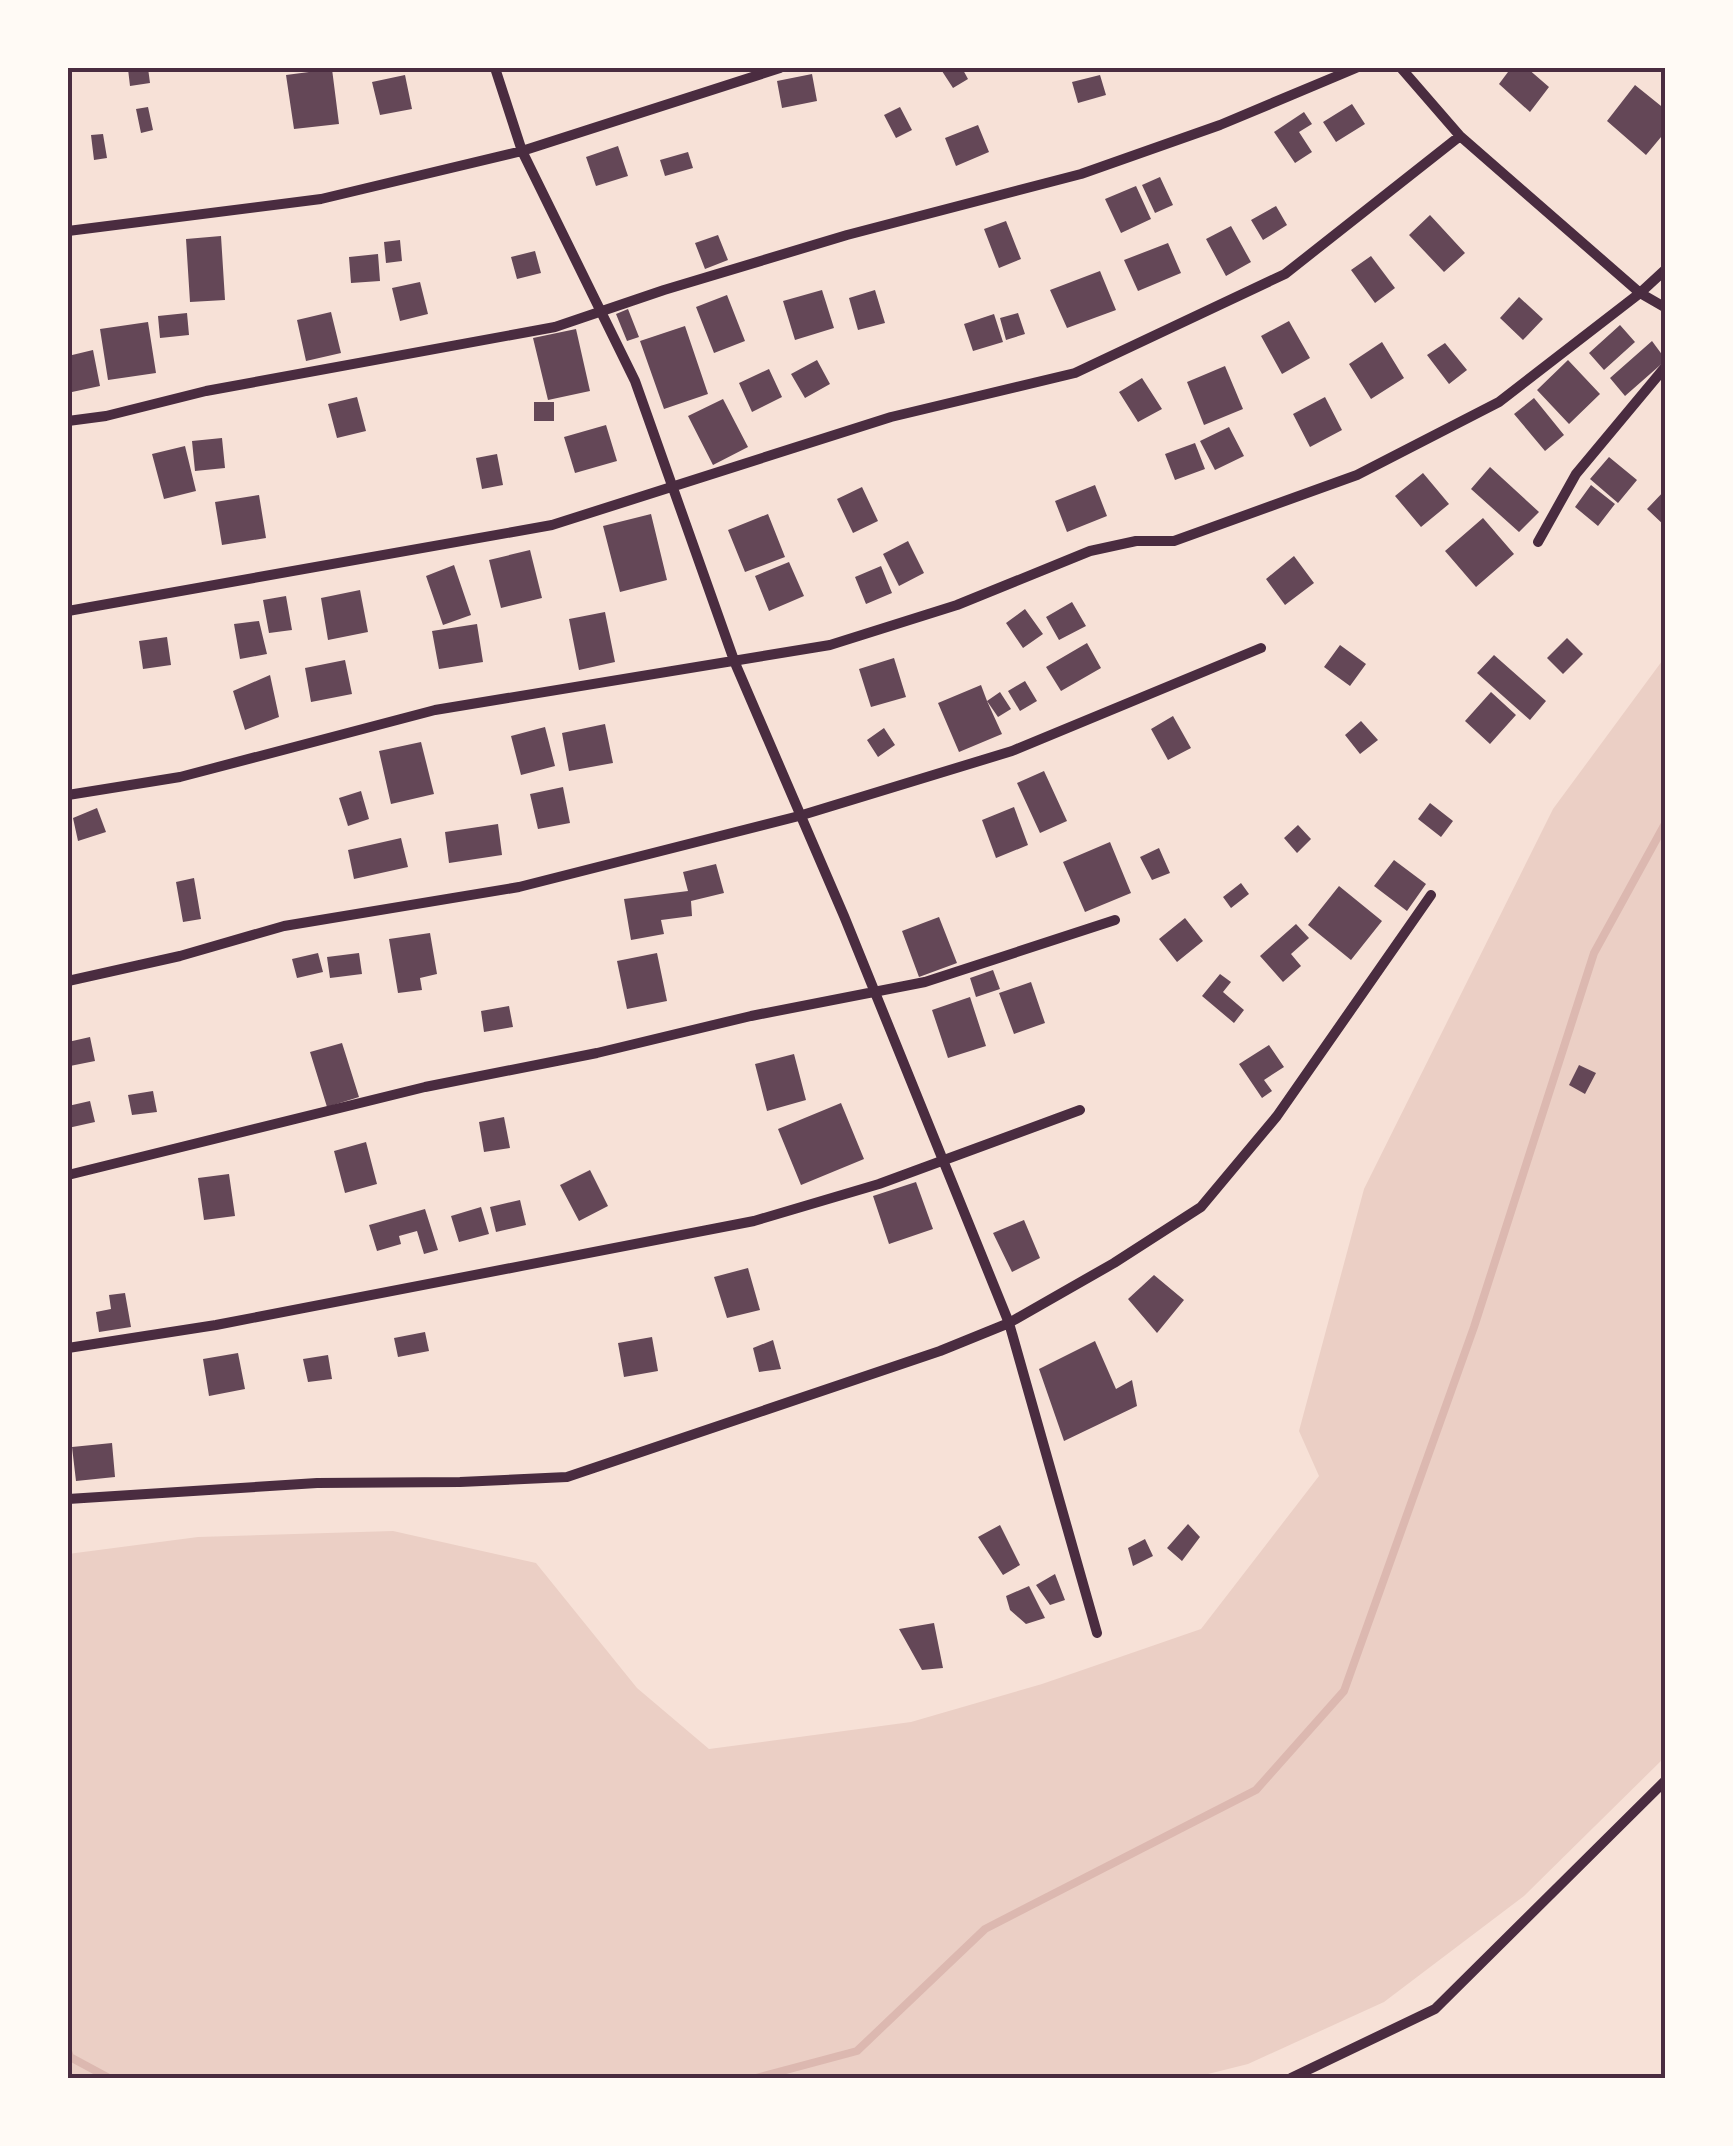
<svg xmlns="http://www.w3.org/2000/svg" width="1733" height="2146" viewBox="0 0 1733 2146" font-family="Figtree,sans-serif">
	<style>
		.green { fill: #ebcfc5 }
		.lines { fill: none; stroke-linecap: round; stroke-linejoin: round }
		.stream { stroke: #dcb8b0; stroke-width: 8 }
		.building { fill: #644757 }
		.minor { stroke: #4a2c40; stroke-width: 10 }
		.neatline { fill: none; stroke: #4a2c40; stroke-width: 4 }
	</style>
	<rect width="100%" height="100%" fill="#f7e1d7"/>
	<path class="green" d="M1665,657V1757L1524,1896L1384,2002L1248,2064L1192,2078H68V1554L198,1537L393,1531L536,1563L637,1688L709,1749L911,1722L1042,1684L1201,1629L1319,1476L1299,1431L1364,1189L1553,809Z"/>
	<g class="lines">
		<path class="stream" d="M68,2051L70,2057L109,2078
			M756,2078L857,2051L985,1929L1256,1790L1344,1691L1474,1327L1594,953L1666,822"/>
	</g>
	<path class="building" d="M148,68L150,83L130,86L128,69Z
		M940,68H962L968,79L953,88Z
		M1511,68H1527L1549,87L1530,112L1499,84Z
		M332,69L339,124L294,129L286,75Z
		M812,74L817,101L782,108L777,81Z
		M405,75L412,109L380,115L372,82Z
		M1100,75L1106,95L1078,103L1072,82Z
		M1635,85L1666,110V131L1646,155L1607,121Z
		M1352,104L1365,124L1336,142L1323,122Z
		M148,107L153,130L141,133L136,109Z
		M900,107L912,130L896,138L884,115Z
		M1304,112L1312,124L1299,132L1312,152L1295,163L1274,132Z
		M978,125L989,152L956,166L945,138Z
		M103,134L107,158L94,160L91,135Z
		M618,146L628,176L596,186L586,157Z
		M688,152L693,168L665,176L660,160Z
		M1160,177L1173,205L1155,213L1142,185Z
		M1136,186L1151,219L1121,233L1105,199Z
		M1276,206L1287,225L1263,240L1251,220Z
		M1430,215L1465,253L1444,272L1409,235Z
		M1006,221L1021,259L999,268L984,229Z
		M1231,226L1251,262L1226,276L1206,239Z
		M718,235L728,260L705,269L695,243Z
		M221,236L225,300L190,302L186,239Z
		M400,240L402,261L386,263L384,242Z
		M1168,243L1181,273L1138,291L1124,260Z
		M535,251L541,273L517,279L511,257Z
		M378,254L380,281L351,283L349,257Z
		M1371,256L1395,288L1375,303L1351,270Z
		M1100,271L1116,310L1067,328L1050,290Z
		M420,282L428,314L400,321L392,288Z
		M822,290L834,328L795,340L783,301Z
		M875,290L885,323L858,330L849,298Z
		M727,295L745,341L714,353L696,307Z
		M1519,297L1543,319L1523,340L1500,318Z
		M628,309L639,337L627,341L616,314Z
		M331,312L341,353L306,361L297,320Z
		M187,313L189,335L160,338L158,316Z
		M1018,313L1025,334L1006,340L1000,318Z
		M994,314L1003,342L973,351L964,324Z
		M1289,321L1310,358L1282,374L1261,336Z
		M148,322L156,373L108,380L100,329Z
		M1620,325L1635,342L1604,370L1589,353Z
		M685,326L708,394L664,409L640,341Z
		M576,329L590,391L548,400L533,338Z
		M1652,341L1666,360L1625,396L1610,378Z
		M1382,342L1404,378L1371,399L1349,364Z
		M1445,343L1467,370L1449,384L1427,355Z
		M93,350L100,386L72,392L68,356Z
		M817,360L830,384L805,398L791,374Z
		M1568,360L1600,394L1569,424L1537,390Z
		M1225,366L1243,409L1204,425L1187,382Z
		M769,369L782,397L752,412L739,383Z
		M1142,378L1162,409L1138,422L1119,392Z
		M357,397L366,431L337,438L328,404Z
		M1325,397L1342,430L1310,447L1293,414Z
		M1534,398L1564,435L1545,451L1514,414Z
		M723,399L748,447L713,465L688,416Z
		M534,402H554V421H534Z
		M606,425L617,461L575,473L564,437Z
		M1229,427L1244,456L1215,470L1200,441Z
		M222,438L225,468L195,471L192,441Z
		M1195,443L1205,469L1175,480L1165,454Z
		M185,446L196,491L164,499L152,454Z
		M497,454L503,485L482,489L476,458Z
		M1609,457L1637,480L1618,503L1590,479Z
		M1490,467L1539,512L1519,532L1471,489Z
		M1423,473L1449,504L1421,527L1395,496Z
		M1095,485L1107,516L1067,532L1055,501Z
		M1591,485L1615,504L1598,526L1575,507Z
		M862,487L878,521L853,533L837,499Z
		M1666,489V527L1647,509Z
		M259,495L266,538L222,545L215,502Z
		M651,514L667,580L620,592L603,526Z
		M768,514L785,557L745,572L728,530Z
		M1483,518L1514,554L1476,587L1445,551Z
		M908,541L924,573L899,586L883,554Z
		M530,550L542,598L501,608L489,560Z
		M1294,556L1314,583L1285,605L1266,579Z
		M789,562L804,596L769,611L755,576Z
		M454,565L471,615L443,625L426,576Z
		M881,566L892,593L866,604L855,577Z
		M360,590L368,632L328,640L321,598Z
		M286,596L292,630L269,633L263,600Z
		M1072,602L1086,626L1059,640L1046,617Z
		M1025,609L1043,634L1023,648L1006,623Z
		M605,612L615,662L579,670L569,619Z
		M259,621L267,654L240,659L234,624Z
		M477,624L483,662L439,669L432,631Z
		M167,637L171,665L143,669L139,641Z
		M1567,638L1583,654L1563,674L1547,658Z
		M1087,643L1101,668L1061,691L1046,667Z
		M1340,645L1366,664L1350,686L1324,667Z
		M1494,655L1546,701L1530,720L1477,673Z
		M894,658L906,697L871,707L859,669Z
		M345,660L352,694L311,702L305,668Z
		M270,675L279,717L245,730L233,691Z
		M1025,681L1037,701L1020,711L1008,691Z
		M981,685L987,701L1000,692L1011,709L998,717L987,701L1002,734L959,752L938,703Z
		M1491,692L1516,715L1490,744L1465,721Z
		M1173,716L1191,748L1168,760L1151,729Z
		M1361,721L1378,740L1360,754L1345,735Z
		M605,724L613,763L569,771L562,733Z
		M545,727L555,766L521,775L511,736Z
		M884,728L895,745L878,757L867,740Z
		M421,742L434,794L391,804L379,751Z
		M1044,771L1067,821L1040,833L1017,783Z
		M563,787L570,823L538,829L530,794Z
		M361,791L369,819L348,826L339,798Z
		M1430,803L1453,821L1441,837L1418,819Z
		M1014,807L1028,845L996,858L982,820Z
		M97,808L106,832L78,841L73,818Z
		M498,824L502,855L449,863L445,832Z
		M1298,825L1311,839L1297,853L1284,838Z
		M401,838L408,867L354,879L348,850Z
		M1110,842L1131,893L1085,912L1063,862Z
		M1159,848L1170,873L1152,880L1140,857Z
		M1394,860L1426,884L1407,911L1374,886Z
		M716,864L724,893L691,901L692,916L661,920L664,934L631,940L624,899L688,891L683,872Z
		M194,878L201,919L183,922L176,882Z
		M1241,883L1249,894L1231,908L1223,897Z
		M1339,886L1382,921L1351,960L1308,925Z
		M939,917L957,963L919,977L902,931Z
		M1185,918L1203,941L1177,962L1159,939Z
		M1296,924L1309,938L1291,954L1301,966L1283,982L1260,956Z
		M430,933L437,974L420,978L422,990L398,993L389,939Z
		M318,953L323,972L297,978L292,959Z
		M359,953L362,974L330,978L327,957Z
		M657,953L667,1001L627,1009L617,961Z
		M993,970L1000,989L976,997L970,978Z
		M1220,974L1231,982L1223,992L1244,1010L1234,1023L1202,996Z
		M1031,982L1045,1023L1014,1034L999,993Z
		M970,997L986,1046L948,1058L932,1010Z
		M509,1006L513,1027L484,1032L481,1011Z
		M90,1037L95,1061L70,1066L68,1042Z
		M342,1043L359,1097L327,1107L310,1052Z
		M1269,1045L1284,1067L1264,1080L1272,1091L1262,1098L1239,1064Z
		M794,1054L806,1100L767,1111L755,1064Z
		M1579,1065L1596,1073L1585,1094L1569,1085Z
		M153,1091L157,1112L132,1115L128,1095Z
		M90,1101L95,1122L68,1128V1106Z
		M841,1103L864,1159L801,1185L778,1129Z
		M504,1117L510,1148L484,1152L479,1122Z
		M366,1142L377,1184L345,1193L334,1151Z
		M590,1170L608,1206L579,1221L560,1185Z
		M229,1174L235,1216L204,1220L198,1178Z
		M916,1182L933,1229L889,1244L873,1196Z
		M520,1200L526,1225L496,1232L490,1207Z
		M481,1207L489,1234L459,1242L451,1216Z
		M425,1209L438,1250L424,1254L417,1231L399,1236L401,1244L377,1251L369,1225Z
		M1024,1220L1040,1258L1012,1272L993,1233Z
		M748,1268L760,1310L727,1318L714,1277Z
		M1154,1275L1184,1300L1157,1333L1128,1299Z
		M125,1293L131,1327L99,1332L96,1312L111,1309L109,1295Z
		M425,1332L429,1351L398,1357L394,1338Z
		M652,1337L658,1371L624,1377L618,1343Z
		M773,1340L781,1369L759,1372L753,1348Z
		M1095,1341L1116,1389L1132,1380L1137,1406L1064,1441L1039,1369Z
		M238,1353L245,1389L209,1396L203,1359Z
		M328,1355L332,1379L308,1382L303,1359Z
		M112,1443L115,1477L76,1481L72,1447Z
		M1188,1524L1200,1537L1182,1561L1167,1548Z
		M1000,1525L1020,1565L1003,1575L978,1537Z
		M1145,1539L1153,1556L1133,1566L1128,1548Z
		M1055,1574L1065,1600L1050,1605L1036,1585Z
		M1029,1586L1045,1618L1026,1624L1010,1610L1006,1596Z
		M934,1623L943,1668L922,1670L899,1629Z"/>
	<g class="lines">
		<path class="minor" d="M495,68L522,151L635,381L735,663L844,916L1009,1323L1097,1633
			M1401,68L1460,136L1640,293L1666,308
			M68,231L321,199L522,151L780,68
			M68,421L106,416L206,391L555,327L664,290L847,235L1081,174L1220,125L1356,68
			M1538,542L1576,474L1666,366
			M68,611L552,525L891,417L1075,373L1285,274L1460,136
			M68,795L180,777L435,710L830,645L957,605L1090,551L1136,541H1174L1357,475L1499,402L1640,293L1666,269
			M68,981L180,956L284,926L519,887L799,816L1012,751L1261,648
			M68,1175L425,1087L597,1053L751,1016L925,982L1115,920
			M68,1348L216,1325L754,1221L879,1184L1080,1110
			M68,1499L317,1483L460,1482L567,1477L940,1351L1009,1323L1114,1263L1201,1207L1277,1116L1431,895
			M1291,2078L1435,2009L1666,1780"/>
	</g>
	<rect width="1733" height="2146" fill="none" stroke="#fffaf5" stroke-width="140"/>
	<rect x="70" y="70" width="1593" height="2006" class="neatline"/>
</svg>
